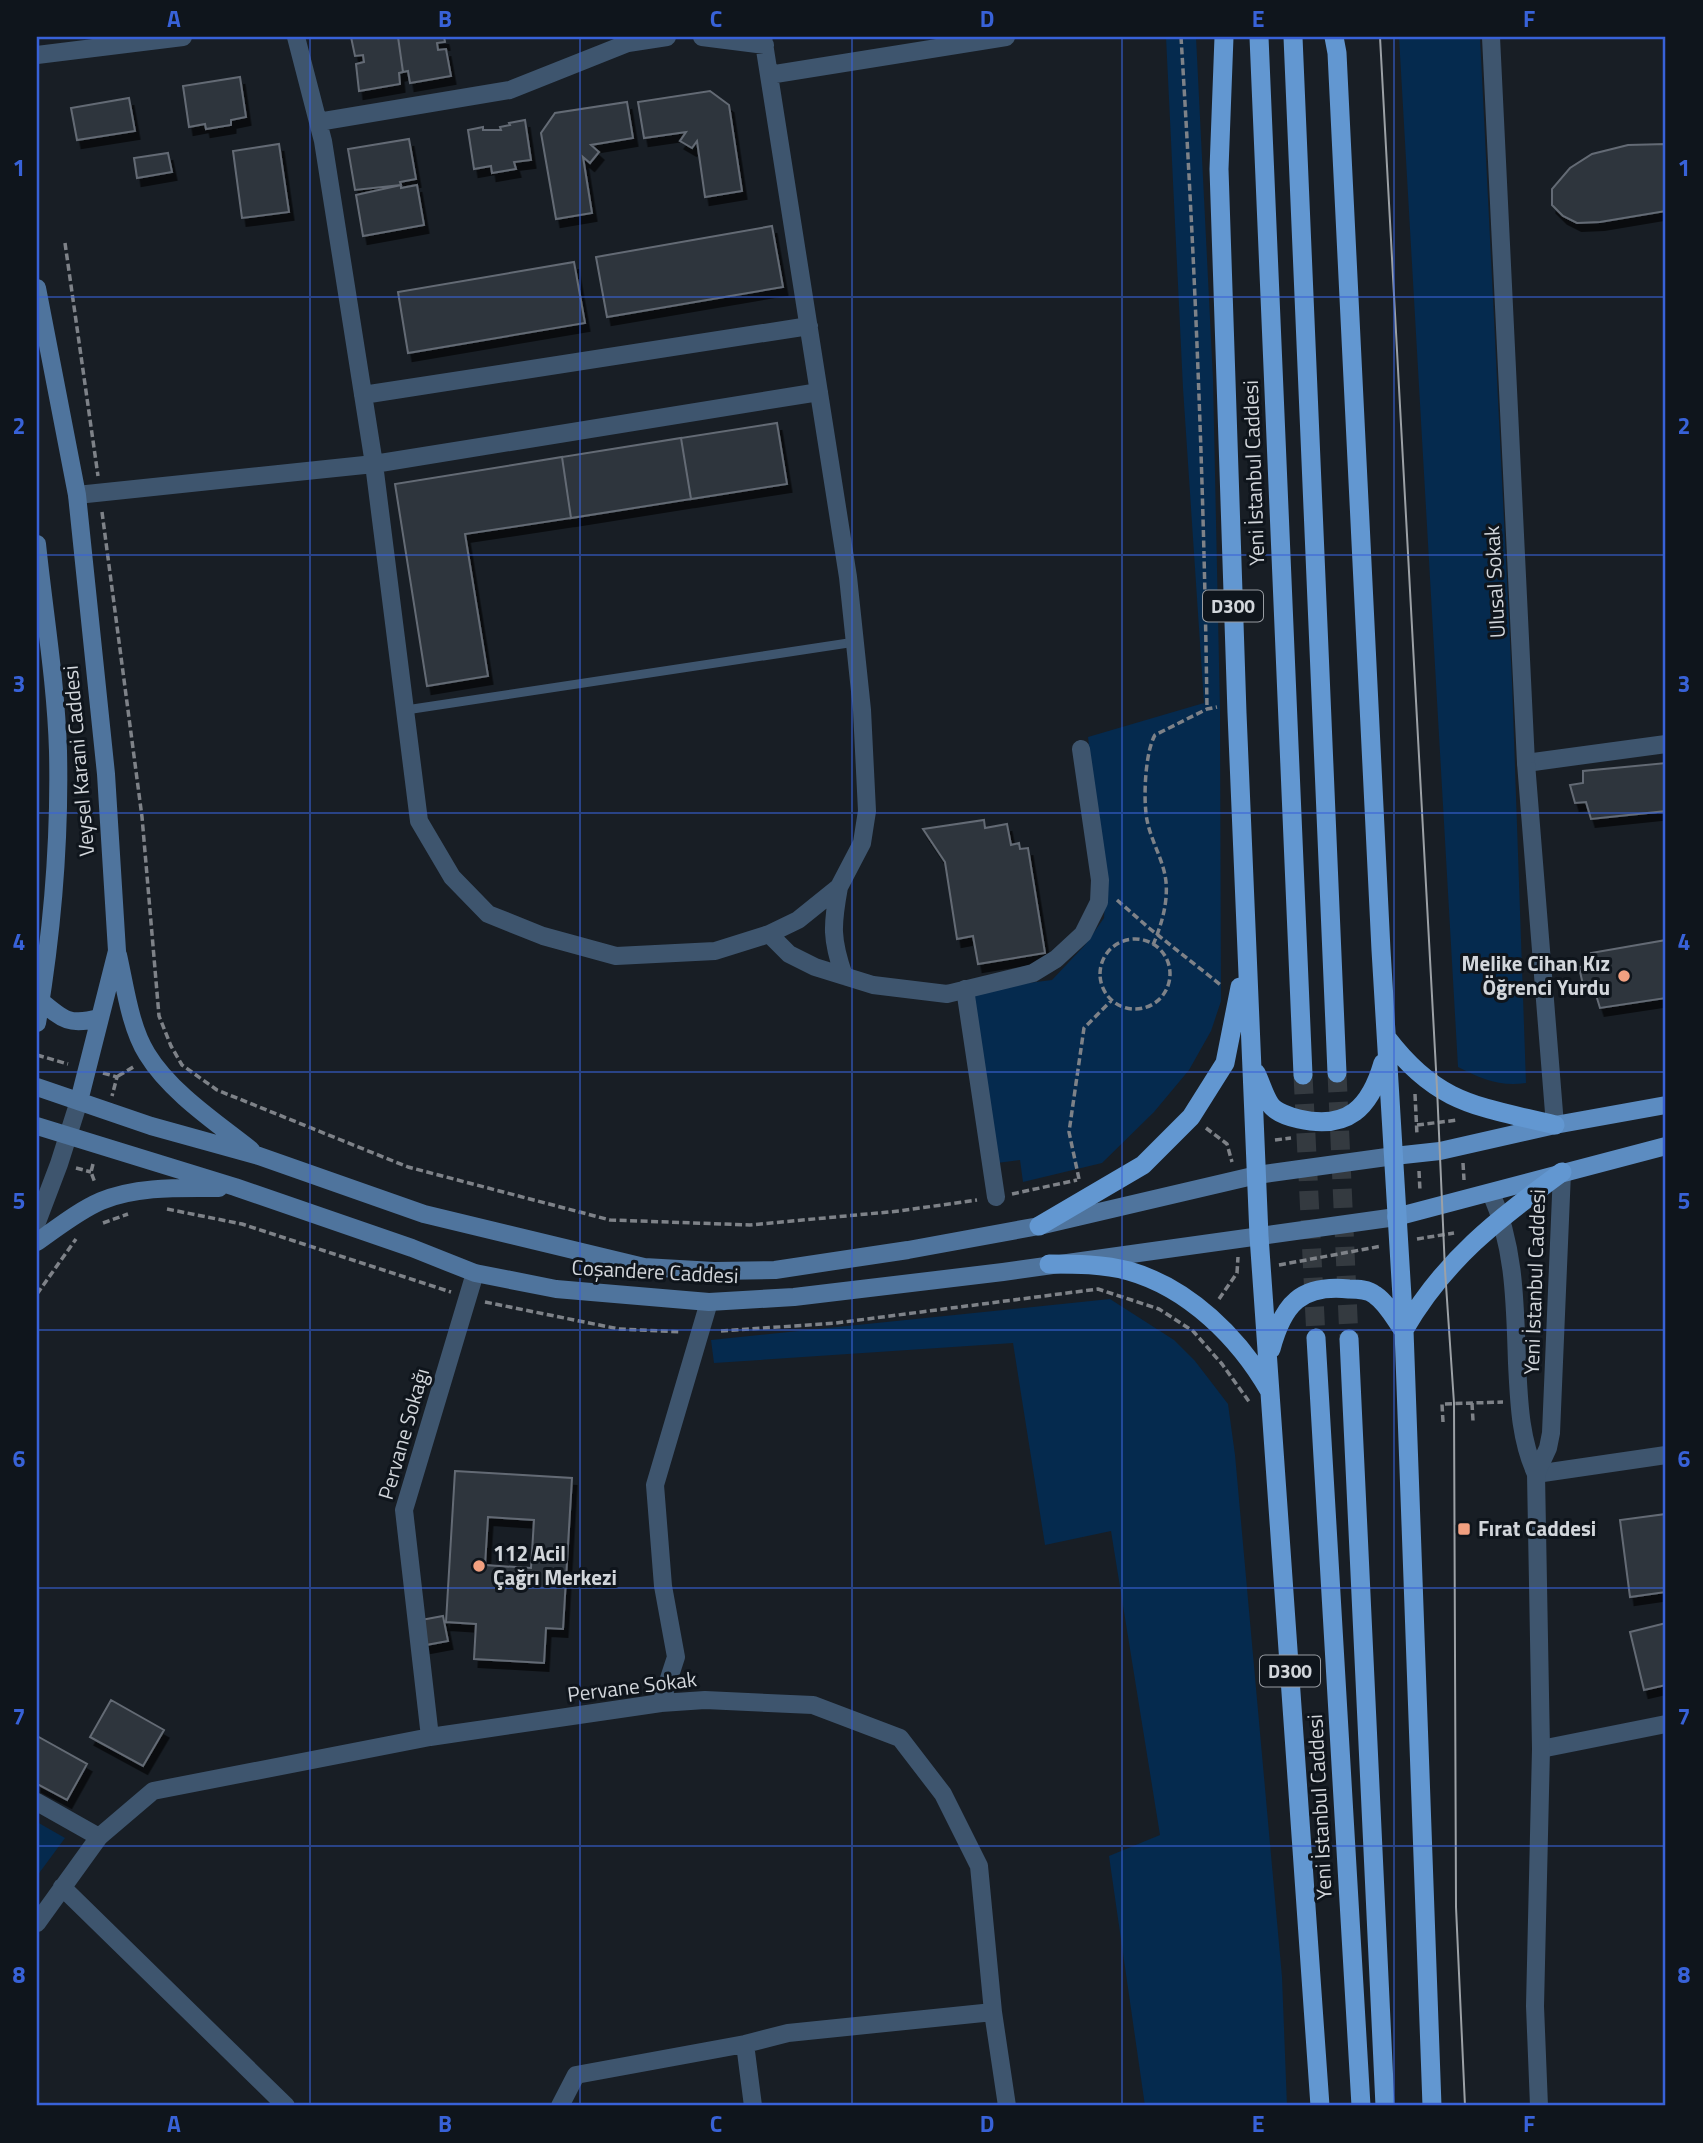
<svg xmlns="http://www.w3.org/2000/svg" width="1703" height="2143" viewBox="0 0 1703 2143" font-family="'Titillium Web',sans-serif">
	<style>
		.green { fill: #052a4e }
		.building { fill: #2e353d; stroke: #646b74; stroke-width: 2; fill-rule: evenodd; filter: url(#shadow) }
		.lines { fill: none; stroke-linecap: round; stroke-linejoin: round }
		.trunk-tunnel { stroke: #343a40; stroke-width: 19; stroke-dasharray: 19 10; stroke-linecap: butt }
		.path { stroke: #7e8288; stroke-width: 3.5; stroke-dasharray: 7 3.5; stroke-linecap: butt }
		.service { stroke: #3e556e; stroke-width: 9 }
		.minor { stroke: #3e556e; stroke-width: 18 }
		.tertiary { stroke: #3e556e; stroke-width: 18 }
		.secondary { stroke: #4f749d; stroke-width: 18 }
		.primary { stroke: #5c8cc1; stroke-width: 18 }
		.trunk { stroke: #6297d1; stroke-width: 19 }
		.tram { stroke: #9ca1a6; stroke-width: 2 }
		.grid { fill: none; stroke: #3862d8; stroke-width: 2; stroke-opacity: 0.55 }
		.poi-dot { fill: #f2a080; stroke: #0f151c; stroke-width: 2.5 }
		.labels { text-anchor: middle; stroke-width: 6; stroke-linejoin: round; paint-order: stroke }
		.shield { fill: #0f151c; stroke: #989ca2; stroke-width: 2 }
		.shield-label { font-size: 19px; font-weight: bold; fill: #d2d6db }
		.street-label { font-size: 21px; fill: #d2d6db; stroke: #0f151c }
		.poi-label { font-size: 21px; font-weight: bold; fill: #d2d6db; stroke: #0f151c; text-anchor: start }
		.neatline { fill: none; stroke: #3862d8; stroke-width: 2.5 }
		.grid-label { font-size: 23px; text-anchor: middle; font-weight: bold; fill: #3862d8 }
	</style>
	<defs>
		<filter id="shadow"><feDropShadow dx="4.5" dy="8" stdDeviation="0" flood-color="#0009"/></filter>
	</defs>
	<rect width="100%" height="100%" fill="#181e25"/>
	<path class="green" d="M1166,37H1196L1213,379L1220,710L1221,1001L1211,1031L1189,1070L1154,1112L1102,1163L1023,1182L1020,1160L997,1163L971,990L1052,980L1085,945L1104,918L1106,884L1088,737L1204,703L1183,388Z
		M1399,37H1480L1512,682L1526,1083C1501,1087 1481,1079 1458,1067Z
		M1110,1299L1174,1340L1195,1361L1228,1404L1235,1455L1282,1977L1287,2106H1145L1109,1856L1160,1835L1111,1531L1045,1545L1013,1343L714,1363L711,1340Z
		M37,1822L65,1838L37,1876Z"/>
	<path class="building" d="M351,37H398L403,72L399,73L400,84L359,91L356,64L364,62L363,55L355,56Z
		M398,37H444L445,42L437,43L438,50L446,49L451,76L410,83L408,71L403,72Z
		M240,77L246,117L231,120V125L206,129L205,124L189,127L183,86Z
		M710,91L729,105L742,191L705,197L697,141L692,148L680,141L686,132L644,138L638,102Z
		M129,98L135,131L77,140L71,108Z
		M627,102L633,138L591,145L599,152L590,163L583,157L592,213L556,219L541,133L555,113Z
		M525,120L531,160L514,162L516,169L492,173L491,166L474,169L468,130L483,127V130H501L500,127L510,125L509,123Z
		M409,139L416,179L400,182L401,185L355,190L348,149Z
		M279,144L289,212L242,218L233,151Z
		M1666,144V211L1600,222L1577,223L1563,216L1552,205V189L1570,168L1592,154L1628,145Z
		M168,153L172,172L137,178L134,158Z
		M401,185V188L417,185L424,225L363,236L356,195Z
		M772,226L783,287L607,317L596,257Z
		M574,262L585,323L408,353L398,292Z
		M777,423L787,484L691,499L681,438Z
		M681,438L691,499L571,518L562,457Z
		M562,457L571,518L465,534L488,676L427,686L395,484Z
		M1666,763V811L1591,819L1586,802L1575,803L1570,785L1583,783V771Z
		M984,820L985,828L1007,824L1011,845L1019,843L1020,849L1028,848L1045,953L978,964L973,936L957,939L945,862L923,829Z
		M1666,940V998L1600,1008L1593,985H1583L1579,967L1594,965L1591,953Z
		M455,1471L572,1478L563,1629L546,1628L544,1663L474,1659L476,1624L446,1622ZM488,1517L534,1520L531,1568L485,1565Z
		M1666,1514V1592L1630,1597L1620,1520Z
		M443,1616L448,1641L426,1645L421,1620Z
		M1666,1623V1685L1644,1690L1630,1632Z
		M111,1700L164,1730L143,1766L90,1737Z
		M37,1736L87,1764L67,1800L37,1784Z"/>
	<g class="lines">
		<path class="trunk-tunnel" d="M1337,1073L1349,1339
			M1303,1075L1316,1338"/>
		<path class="path" d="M1181,37C1195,261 1204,485 1207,709
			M65,243L98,476
			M102,512L142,817L159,1016L171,1046L182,1065L217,1090L408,1167L610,1220L750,1225L899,1211L977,1200
			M1117,900L1149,928L1222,986
			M1100 974a35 35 0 1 1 70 0a35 35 0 1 1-70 0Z
			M1153,945C1161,926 1168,904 1166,882C1164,861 1151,841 1147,820C1143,800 1145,752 1155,735L1207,709L1217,707
			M37,1055L68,1064
			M103,1073L117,1077L112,1096
			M118,1076L135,1066
			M1415,1094L1417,1135
			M1417,1125L1458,1120
			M1206,1128L1227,1144L1232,1162
			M1275,1140L1291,1138
			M1463,1163L1464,1180
			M93,1164L91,1172L95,1183
			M76,1168L91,1172
			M1419,1171L1420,1191
			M1079,1179L1069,1132L1084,1028L1111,1001
			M1012,1194L1077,1180
			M167,1209L242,1224L451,1292
			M103,1223L128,1214
			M1417,1239L1454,1233
			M1279,1265L1382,1246
			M37,1294L76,1239
			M1219,1299L1237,1273L1238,1257
			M485,1302L619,1329L681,1332
			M721,1331L836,1323L1098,1289L1159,1309L1193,1331L1222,1364L1250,1403
			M1472,1403L1473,1421
			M1443,1422L1442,1404L1503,1402"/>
		<path class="service" d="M406,710L855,642"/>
		<path class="minor" d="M296,37L318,122
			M667,37L628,43L510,90L318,122L323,141L374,464L419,821L452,877L488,914L543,936L616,956L715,951L769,934L798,920L839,887L862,843L867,811L862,710L848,577L763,37
			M702,37L765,45
			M37,55L183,37
			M769,75L1006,37
			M363,395L809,326
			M77,495L374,464L819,392
			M1526,763L1666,744
			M839,887C832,925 831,939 844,976
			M769,934L789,954L815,967L873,985L947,994L1033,973L1056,959L1083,934L1099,902L1100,880L1081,749
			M965,989L996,1197
			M1536,1474L1666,1455
			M661,1703L676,1657L663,1586L655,1485L709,1302
			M430,1737L404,1510L475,1273
			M1541,1749L1666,1724
			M37,1802L99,1837
			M62,1887L286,2106
			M37,1923L99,1837L153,1791L430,1737L661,1703L705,1700L813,1705L900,1738L943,1794L979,1866L993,2012L1007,2106
			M745,2044L753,2106
			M560,2106L576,2075L745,2044L788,2033L993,2012"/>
		<path class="tertiary" d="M1491,37L1526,763L1555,1125
			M1491,1193C1515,1247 1515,1305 1517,1363C1519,1402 1520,1439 1536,1474L1541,1749L1535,2006L1539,2106
			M37,1222L59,1164L79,1101
			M1536,1474L1548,1448L1551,1433L1562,1172"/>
		<path class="secondary" d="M37,288L77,495L106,774L117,951L79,1101
			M37,544C44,612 56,682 58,751C60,842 52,934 37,1023
			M118,955C125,986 130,1027 147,1054C170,1092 217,1123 251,1150
			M41,1001C63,1020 70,1026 99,1018
			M37,1087L151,1126L259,1156L424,1214L644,1267L714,1271L775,1270L908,1250L1039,1226L1257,1175L1394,1156
			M37,1126L235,1187L412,1248L475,1273L556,1289L709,1302L794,1297L1003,1272L1396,1217
			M37,1242C57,1228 78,1211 101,1201C137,1186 180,1188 219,1188"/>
		<path class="primary" d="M1394,1156L1440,1151L1555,1125L1666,1105
			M1396,1217L1666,1146"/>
		<path class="trunk" d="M1224,37L1219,169L1237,713L1259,1236L1320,2106
			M1259,37L1303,1075
			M1293,37L1337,1073
			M1334,37L1337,53L1381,950L1404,1330L1432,2106
			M1387,1038C1438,1105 1478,1106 1555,1125
			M1256,1073C1261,1083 1264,1095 1270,1104C1275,1112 1290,1117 1299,1119C1348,1130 1370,1108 1383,1063
			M1039,1226L1143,1165L1191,1117L1225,1063L1240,987
			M1049,1264C1076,1264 1103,1264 1129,1271C1189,1288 1239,1338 1269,1390
			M1404,1330C1445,1259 1497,1220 1562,1172
			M1316,1338L1361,2106
			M1349,1339L1385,2106
			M1271,1349C1283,1304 1301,1284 1349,1289C1358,1289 1368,1289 1375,1295C1387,1303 1395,1319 1403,1330"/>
		<path class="tram" d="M1380,37L1437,1088L1445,1270L1454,1403L1456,1907L1465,2106"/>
	</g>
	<path class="grid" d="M310,37V2106M580,37V2106M852,37V2106M1122,37V2106M1394,37V2106M37,297H1666M37,555H1666M37,813H1666M37,1072H1666M37,1330H1666M37,1588H1666M37,1846H1666"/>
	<g class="poi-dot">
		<circle cx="1624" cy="976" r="7"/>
		<rect x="1457" y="1522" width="14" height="14" rx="3.5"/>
		<circle cx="479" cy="1566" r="7"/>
	</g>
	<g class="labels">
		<g class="shield">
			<rect x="1203" y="590.5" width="60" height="31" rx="5"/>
			<rect x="1260" y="1655.5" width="60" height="31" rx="5"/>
		</g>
		<g class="shield-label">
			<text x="1233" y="613">D300</text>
			<text x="1290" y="1678">D300</text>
		</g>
		<g class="street-label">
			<text transform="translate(1254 473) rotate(-92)" y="7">Yeni İstanbul Caddesi</text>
			<text transform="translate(1495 582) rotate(-93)" y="7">Ulusal Sokak</text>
			<text transform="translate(79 761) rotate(-95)" y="7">Veysel Karani Caddesi</text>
			<text transform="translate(655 1272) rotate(3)" y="7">Coşandere Caddesi</text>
			<text transform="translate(1535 1282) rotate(-88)" y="7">Yeni İstanbul Caddesi</text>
			<text transform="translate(404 1434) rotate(-74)" y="7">Pervane Sokağı</text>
			<text transform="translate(632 1687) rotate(-7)" y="7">Pervane Sokak</text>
			<text transform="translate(1320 1807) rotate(-93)" y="7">Yeni İstanbul Caddesi</text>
		</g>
		<g class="poi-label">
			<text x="1610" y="971" text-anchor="end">Melike Cihan Kız<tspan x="1610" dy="24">Öğrenci Yurdu</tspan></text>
			<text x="1478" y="1536">Fırat Caddesi</text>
			<text x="493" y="1561">112 Acil<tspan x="493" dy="24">Çağrı Merkezi</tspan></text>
		</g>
	</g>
	<rect width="1703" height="2143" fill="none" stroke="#0f151c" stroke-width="77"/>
	<rect x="38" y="38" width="1626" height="2066" class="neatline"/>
	<g class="grid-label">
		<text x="174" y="27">A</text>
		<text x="445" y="27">B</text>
		<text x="716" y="27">C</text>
		<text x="987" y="27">D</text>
		<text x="1258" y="27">E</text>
		<text x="1529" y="27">F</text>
		<text x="19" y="176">1</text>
		<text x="1684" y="176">1</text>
		<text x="19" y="434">2</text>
		<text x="1684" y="434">2</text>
		<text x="19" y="692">3</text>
		<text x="1684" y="692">3</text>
		<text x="19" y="950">4</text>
		<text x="1684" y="950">4</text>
		<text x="19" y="1209">5</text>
		<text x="1684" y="1209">5</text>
		<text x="19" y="1467">6</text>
		<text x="1684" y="1467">6</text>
		<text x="19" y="1725">7</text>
		<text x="1684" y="1725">7</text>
		<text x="19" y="1983">8</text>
		<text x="1684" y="1983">8</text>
		<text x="174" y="2132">A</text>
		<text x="445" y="2132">B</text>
		<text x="716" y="2132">C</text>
		<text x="987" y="2132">D</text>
		<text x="1258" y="2132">E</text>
		<text x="1529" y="2132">F</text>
	</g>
</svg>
